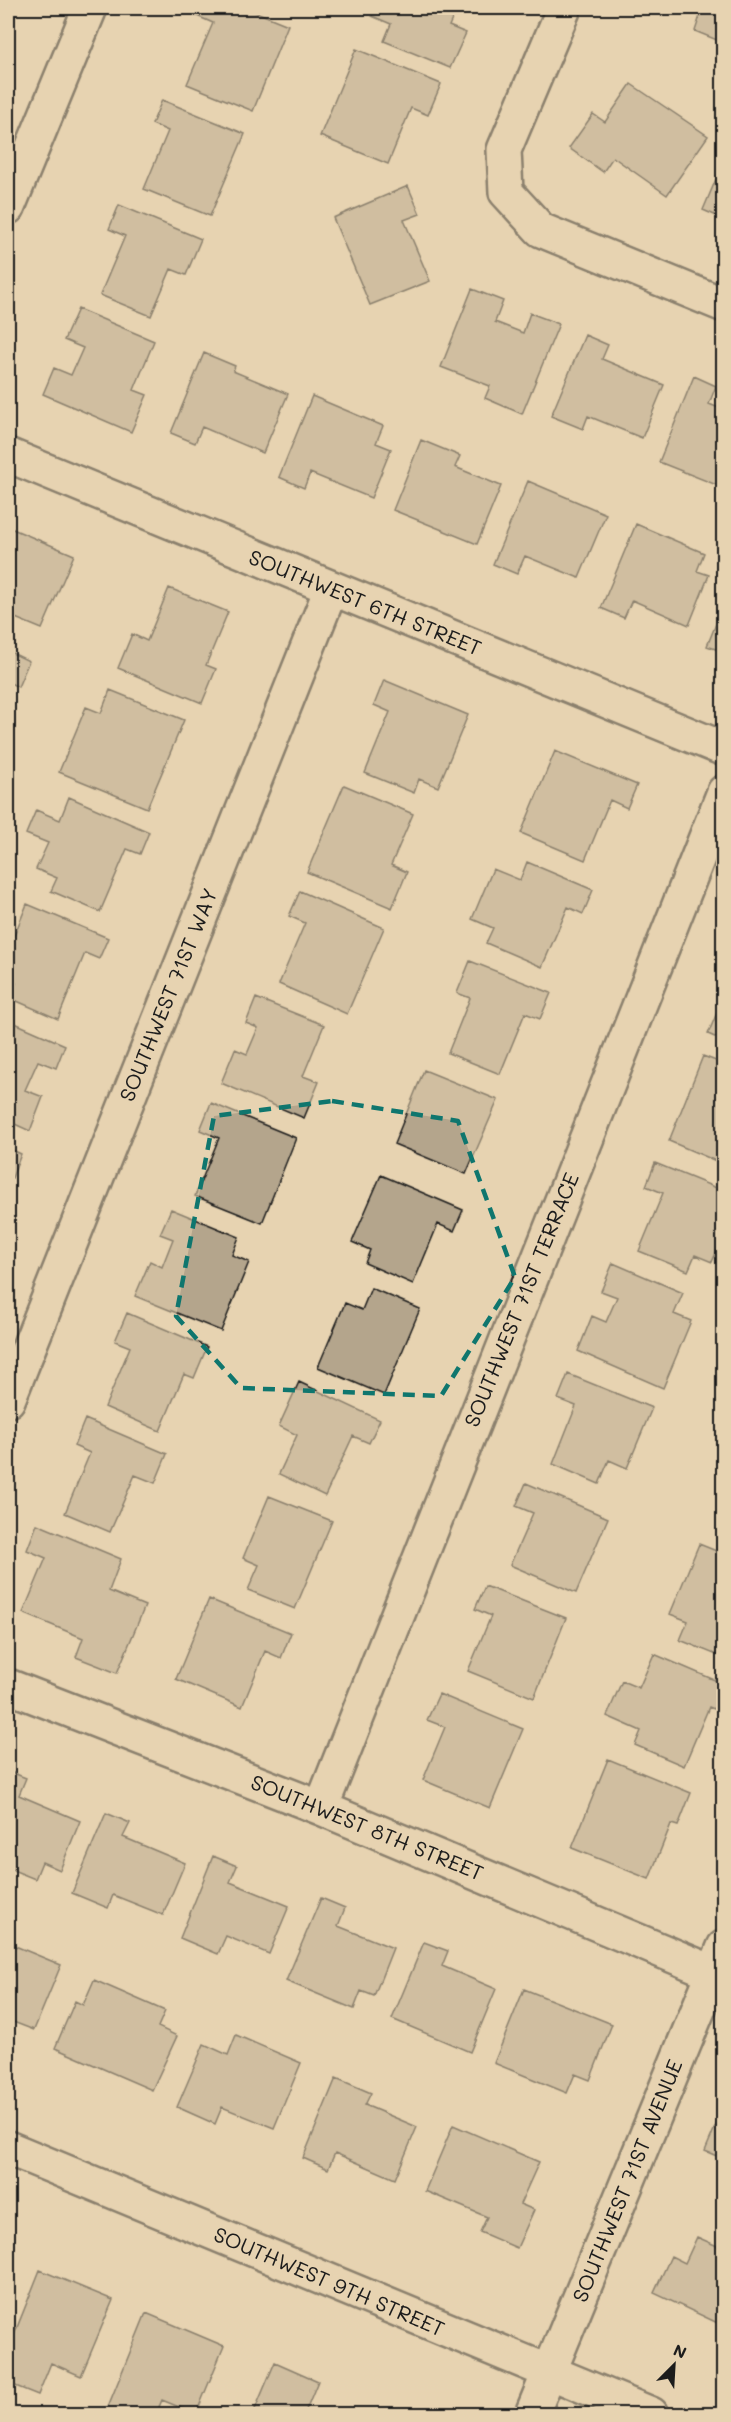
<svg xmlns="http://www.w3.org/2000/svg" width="731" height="2422" viewBox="0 0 731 2422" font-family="Mali,sans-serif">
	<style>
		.building { fill: #b4a58c; stroke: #1c1c1c; stroke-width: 1.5 }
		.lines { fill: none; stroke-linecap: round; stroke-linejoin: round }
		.street-casing { stroke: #1c1c1c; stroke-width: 38 }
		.secondary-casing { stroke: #1c1c1c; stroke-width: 38 }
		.street { stroke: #e7d3b1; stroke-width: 33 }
		.secondary { stroke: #e7d3b1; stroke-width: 33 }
		.marked { fill: none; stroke: #0f766e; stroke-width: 4.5; stroke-dasharray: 12 8; stroke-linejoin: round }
		.labels { text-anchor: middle; stroke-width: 4.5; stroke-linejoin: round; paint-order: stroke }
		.street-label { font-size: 21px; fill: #1c1c1c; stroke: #e7d3b1 }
	</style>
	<rect width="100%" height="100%" fill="#e7d3b1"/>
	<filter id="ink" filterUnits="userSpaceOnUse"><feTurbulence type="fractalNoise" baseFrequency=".0167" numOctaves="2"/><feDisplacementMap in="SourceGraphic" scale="12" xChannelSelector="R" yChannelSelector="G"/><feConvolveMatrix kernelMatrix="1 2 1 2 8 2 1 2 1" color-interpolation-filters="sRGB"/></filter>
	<g filter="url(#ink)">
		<path class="building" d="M200,8H246L288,25L253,111L187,84L213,23L197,16Z
			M375,8H457L449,26L466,33L450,68L384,41L391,24L372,16Z
			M678,8H724V43L695,31L700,16Z
			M356,49L441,84L428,115L411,108L388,164L320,136Z
			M631,84L708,136L667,195L613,157L603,172L569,148L593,114L605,122Z
			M162,100L245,134L210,216L144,189L168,131L152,124Z
			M724,160V219L703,210Z
			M408,186L420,214L404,220L430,281L370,305L333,218Z
			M119,205L201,239L186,275L171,269L151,316L100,295L125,236L109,229Z
			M472,289L503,301L495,322L523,333L530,313L559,324L522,414L485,398L490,386L441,367Z
			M78,309L154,341L134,390L147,395L131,432L43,394L54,368L71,375L83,348L64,340Z
			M585,335L608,345L602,359L664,385L642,438L588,416L583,429L551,416Z
			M204,353L235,366L233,371L288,394L263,453L202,427L195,443L171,433Z
			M694,376L716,386L709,404L724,410V488L659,462Z
			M312,396L383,426L376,443L391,449L371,498L310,473L304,488L279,477Z
			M421,440L460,456L455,467L501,486L477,544L393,510Z
			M528,481L606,514L579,578L525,556L517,574L493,564Z
			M636,524L704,553L697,571L709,575L689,625L632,600L624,618L601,608Z
			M8,527L74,555L42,629L8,615Z
			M169,588L228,612L206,665L216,669L202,703L118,668L132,634L147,641Z
			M724,604V652L707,646Z
			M8,651L29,661L18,687L8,682Z
			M384,680L468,715L438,787L419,779L414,793L365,773L390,712L374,705Z
			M110,690L184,720L147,808L59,772L86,707L101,713Z
			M555,751L637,785L627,808L610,800L585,860L521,833Z
			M344,785L413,814L391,865L407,872L392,908L307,872Z
			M69,797L149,832L140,854L127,849L100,912L51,891L57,878L36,869L48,843L26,834L36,810L60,820Z
			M527,862L593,890L583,914L568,907L542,967L486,943L493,928L472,919L493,869L520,880Z
			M300,891L384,928L347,1014L279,984L305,923L289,916Z
			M27,904L108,938L99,959L85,953L58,1019L10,998L16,983L8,979V951Z
			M470,961L551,993L540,1019L525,1013L500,1074L448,1053L470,998L457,993Z
			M256,998L324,1025L303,1076L319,1082L304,1118L221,1083L235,1049L247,1054L258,1028L246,1023Z
			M722,1001H724V1041L708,1034Z
			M8,1020L65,1045L56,1068L38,1061L25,1090L43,1097L30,1131L8,1121Z
			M703,1056L724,1064V1143L716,1161L669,1141Z
			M424,1070L498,1100L466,1174L394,1144Z
			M211,1103L296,1138L262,1223L195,1196L219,1138L200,1130Z
			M8,1148L21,1154L12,1178L8,1176Z
			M655,1163L724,1191V1235L712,1262L695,1255L688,1271L639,1251L663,1193L646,1186Z
			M381,1175L463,1210L454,1231L438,1224L413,1284L365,1263L370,1250L352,1242Z
			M171,1209L239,1237L232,1255L249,1262L221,1331L135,1296L150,1261L162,1267L173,1239L160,1234Z
			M613,1263L683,1293L674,1314L691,1321L663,1388L578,1351L592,1316L606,1322L617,1297L601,1291Z
			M371,1288L420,1309L384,1395L318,1367L345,1303L362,1310Z
			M127,1313L207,1347L194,1378L184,1374L160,1431L105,1407L130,1347L115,1341Z
			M568,1374L652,1408L627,1468L609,1460L599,1484L553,1464L576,1406L558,1399Z
			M299,1382L380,1420L369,1443L353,1436L325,1496L279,1474L297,1435L279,1426Z
			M85,1419L167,1454L155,1483L135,1475L110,1532L65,1513L90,1453L74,1446Z
			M526,1483L608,1518L576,1593L510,1565L533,1513L516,1506Z
			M269,1496L332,1521L295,1609L248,1590L259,1565L243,1558Z
			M37,1524L121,1559L109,1591L145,1606L117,1673L76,1657L83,1638L23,1613L46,1558L27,1550Z
			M699,1544L724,1554V1658L680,1640L688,1621L670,1614Z
			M485,1586L566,1618L534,1698L468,1671L491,1616L475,1609Z
			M209,1599L291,1633L281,1658L265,1651L242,1707L176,1679Z
			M654,1654L724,1684V1713L709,1707L684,1766L635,1745L641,1731L607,1716L622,1681L639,1688Z
			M439,1694L523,1729L490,1808L423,1780L445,1727L427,1720Z
			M608,1759L691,1793L678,1826L671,1824L649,1879L572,1848Z
			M8,1771L26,1778L19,1795L80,1821L60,1870L42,1862L35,1879L8,1868Z
			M106,1813L130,1823L123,1837L185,1863L163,1915L113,1895L108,1908L72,1893Z
			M213,1856L237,1866L230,1882L289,1906L269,1954L226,1936L218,1954L180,1938Z
			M321,1898L345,1908L338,1926L393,1948L374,1996L361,1991L354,2009L286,1981Z
			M424,1942L448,1951L442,1966L496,1989L470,2052L392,2019Z
			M8,1943L61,1965L34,2030L8,2020Z
			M94,1980L165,2011L158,2027L177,2036L152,2090L55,2048L75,2001L83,2005Z
			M524,1989L612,2024L590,2080L575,2074L567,2093L494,2063Z
			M236,2035L301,2063L274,2128L222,2107L215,2124L177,2107L204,2044L228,2055Z
			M336,2078L371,2093L365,2105L417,2127L395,2179L335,2153L328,2169L303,2158Z
			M724,2106V2159L705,2151Z
			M453,2125L539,2162L520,2204L534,2210L517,2248L480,2232L487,2217L425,2191Z
			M697,2237L724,2249V2326L654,2293L671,2256L685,2263Z
			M40,2270L113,2300L81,2376L51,2363L38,2395L8,2383V2350Z
			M146,2313L224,2346L196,2414L162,2400L156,2414H105Z
			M275,2362L318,2381L306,2410L317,2414H253Z"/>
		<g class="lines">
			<g class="street-casing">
				<path id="street" d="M564,8L504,150L506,192L541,230L724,305
					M8,455L724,749
					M8,1400L331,589
					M8,1686L321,1808L724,1977
					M321,1808L724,792
					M8,2148L651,2414
					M532,2414L724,1947"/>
			</g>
			<g class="secondary-casing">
				<path id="secondary" d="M8,207L90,8"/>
			</g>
			<use href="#street" class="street"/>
			<use href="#secondary" class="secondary"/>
		</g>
	</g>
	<path d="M0 0H731V2422H0ZM332,1101L458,1121L515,1277L441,1396L241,1388L176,1316L214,1116Z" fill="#e7d3b1" fill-opacity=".55" fill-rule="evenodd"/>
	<path class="marked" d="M332,1101L458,1121L515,1277L441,1396L241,1388L176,1316L214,1116Z"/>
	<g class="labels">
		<g class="street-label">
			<text transform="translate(365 603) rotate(22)" y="7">SOUTHWEST 6TH STREET</text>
			<text transform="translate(169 995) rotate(-68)" y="7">SOUTHWEST 71ST WAY</text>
			<text transform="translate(522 1300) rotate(-68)" y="7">SOUTHWEST 71ST TERRACE</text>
			<text transform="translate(367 1828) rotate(22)" y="7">SOUTHWEST 8TH STREET</text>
			<text transform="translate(628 2181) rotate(-68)" y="7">SOUTHWEST 71ST AVENUE</text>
			<text transform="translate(329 2282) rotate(23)" y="7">SOUTHWEST 9TH STREET</text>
		</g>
	</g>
	<rect width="731" height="2422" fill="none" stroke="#e7d3b1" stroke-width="30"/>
	<rect x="15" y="15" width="701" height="2392" fill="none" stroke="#1c1c1c" stroke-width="2" filter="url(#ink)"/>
	<g transform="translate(674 2365) rotate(24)" stroke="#e7d3b1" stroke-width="4.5" paint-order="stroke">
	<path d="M0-4.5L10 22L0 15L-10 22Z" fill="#1c1c1c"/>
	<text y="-9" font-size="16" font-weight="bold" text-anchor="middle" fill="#1c1c1c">N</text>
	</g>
</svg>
